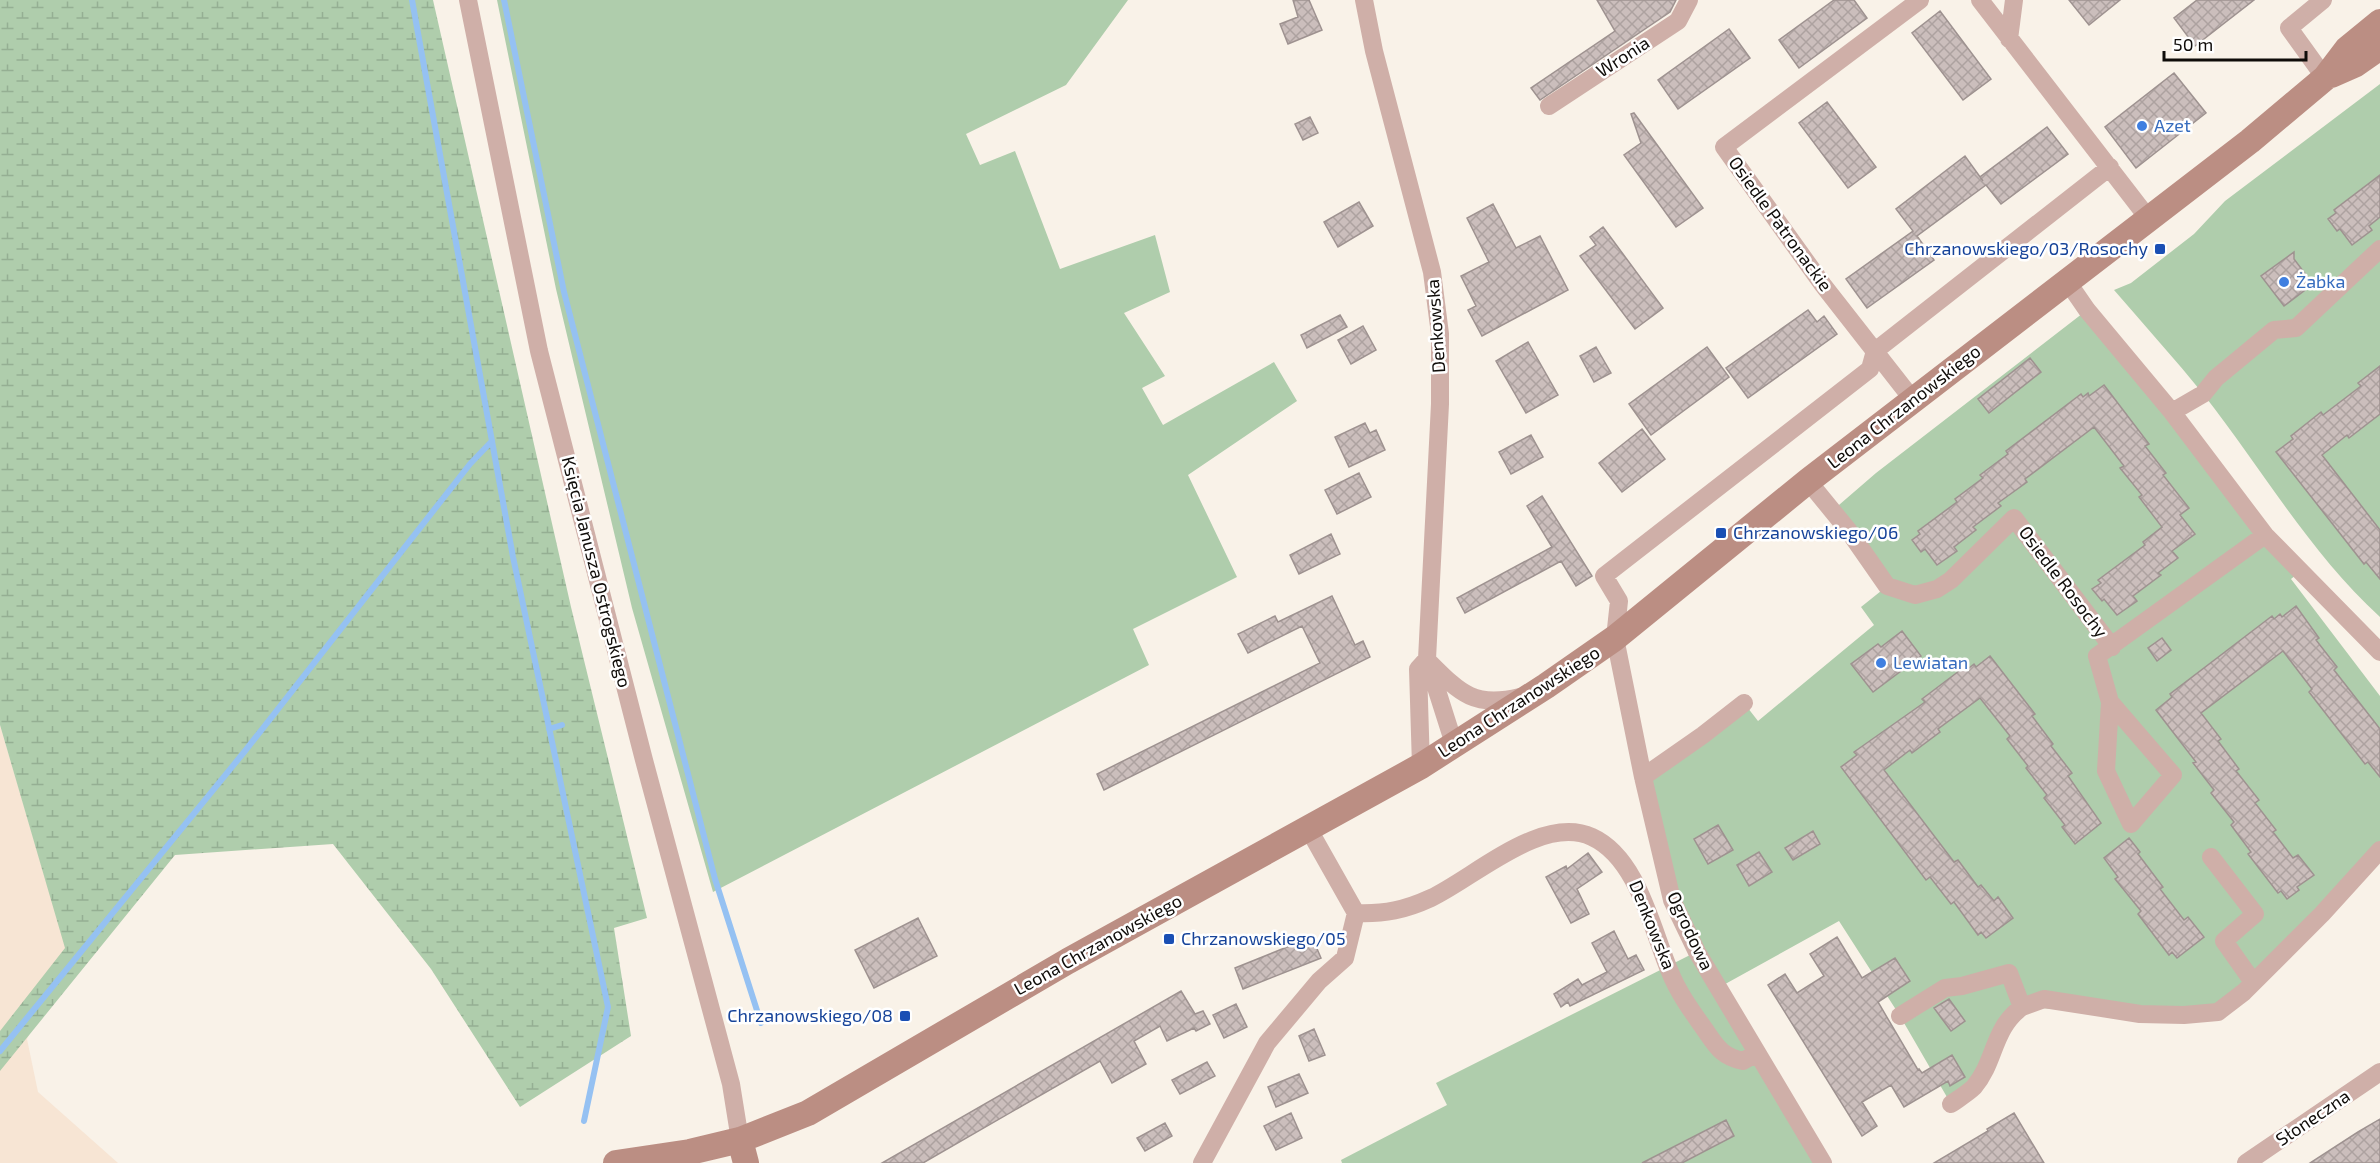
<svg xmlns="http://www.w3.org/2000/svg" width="2380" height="1163" viewBox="0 0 2380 1163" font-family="'Exo 2',sans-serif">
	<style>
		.commercial { fill: #f7e5d4 }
		.green { fill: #afcdac }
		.wetland { fill: url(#wetland-marsh) }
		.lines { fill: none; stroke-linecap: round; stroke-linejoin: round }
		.stream { stroke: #95c1f2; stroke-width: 6 }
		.building { fill: url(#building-cross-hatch); stroke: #9e9290; stroke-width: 1.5 }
		.street { stroke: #cfafa8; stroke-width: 18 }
		.secondary { stroke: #bb8e83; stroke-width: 26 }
		.shop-dot { fill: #3f7fe0; stroke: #fff; stroke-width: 2 }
		.transit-dot { fill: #1a4fb4; stroke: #fff; stroke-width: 2 }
		.labels { text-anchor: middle; stroke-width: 5; stroke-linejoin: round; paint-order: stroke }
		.street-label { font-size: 18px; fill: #0f0c09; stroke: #fff }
		.shop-label { font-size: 18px; fill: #366cbe; stroke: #fff; text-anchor: start }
		.transit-label { font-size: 18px; fill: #164399; stroke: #fff; text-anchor: end }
	</style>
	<defs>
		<pattern id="wetland-marsh" width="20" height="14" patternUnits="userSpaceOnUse" patternTransform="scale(1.5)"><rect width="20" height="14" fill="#afcdac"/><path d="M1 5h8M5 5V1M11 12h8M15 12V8" fill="none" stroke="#95af93"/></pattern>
		<pattern id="building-cross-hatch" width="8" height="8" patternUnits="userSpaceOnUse" patternTransform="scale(1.5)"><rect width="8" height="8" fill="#cbbebc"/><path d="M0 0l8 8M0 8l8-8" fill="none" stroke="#ada2a0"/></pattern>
	</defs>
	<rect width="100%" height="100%" fill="#f9f2e8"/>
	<path class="commercial" d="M0,725L66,949L27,1039L38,1092L118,1163H0Z"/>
	<path class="green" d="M497,0H1128L1066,85L966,134L980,165L1015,151L1060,269L1155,235L1170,292L1124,313L1165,376L1142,388L1163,425L1274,362L1297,401L1188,475L1237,577L1133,629L1149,665L713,892L632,608L556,289Z
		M2380,84V617C2310,553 2262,469 2204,395C2175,359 2144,325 2114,290L2131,283L2194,234L2225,201Z
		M2087,310L2301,571L2291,579L2380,696V850L2231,1004L2140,1014L2022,1007L1988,1064L1951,1104L1900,1016L1839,921L1718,988L1823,1163H1342L1341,1160L1447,1105L1436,1083L1696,952L1643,777L1744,703L1758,721L1874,625L1861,607L1886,587L1832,511L1876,473Z"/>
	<path class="wetland" d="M0,0H433L571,607L647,918L614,928L631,1036L520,1107L431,969L333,844L175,855L0,1071V1031L65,948L0,725Z"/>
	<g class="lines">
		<path class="stream" d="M412,0L513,557L608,1007L584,1121
			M504,0L564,292L715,879L761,1023
			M549,729L562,725
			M0,1051L245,751L470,464L492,441"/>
	</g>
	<path class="building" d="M1293,0H1309L1322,30L1288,44L1280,24L1298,17Z
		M1597,0H1676L1670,12L1540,100L1531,88L1615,31Z
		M1834,0H1854L1867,18L1799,68L1779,40Z
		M2069,0H2120L2089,25Z
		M2197,0H2254L2195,46L2174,18Z
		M1940,11L1991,79L1963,100L1912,33Z
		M1729,29L1750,58L1678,109L1658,80Z
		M2174,73L2206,113L2136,168L2105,127Z
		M1827,102L1876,167L1848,188L1799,123Z
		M1634,113L1703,208L1676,227L1624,155L1641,143L1631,114Z
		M1310,117L1318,133L1303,140L1295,124Z
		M2047,127L2068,154L2001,204L1986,185L1917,236L1934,260L1867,308L1846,279L1913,231L1896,209L1965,156L1983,181L1980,177Z
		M2380,175V217L2369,226L2372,230L2352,245L2340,229L2337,231L2328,219L2336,213L2334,210Z
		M1359,202L1373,226L1338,247L1324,222Z
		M1493,204L1516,248L1540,236L1568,290L1482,336L1468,310L1476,306L1461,276L1489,262L1467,218Z
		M1603,227L1663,308L1635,329L1580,256L1596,245L1590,237Z
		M2294,252V259L2313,284L2284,306L2261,276Z
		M1808,310L1817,322L1824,316L1837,334L1748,398L1726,368Z
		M1340,315L1347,327L1307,348L1301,335Z
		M1363,326L1376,350L1351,364L1338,340Z
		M1528,342L1558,395L1526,413L1496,361Z
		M1596,347L1611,373L1594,382L1580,356Z
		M1707,347L1729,377L1651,435L1629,404Z
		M2030,358L2041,372L1989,413L1978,399Z
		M2380,366V414L2349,438L2347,435L2322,455L2380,530V579L2366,562L2364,564L2276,452L2293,439L2291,436L2321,412L2323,415L2361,386L2358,383Z
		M2104,385L2149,444L2145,446L2166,473L2163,475L2189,508L2180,515L2195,534L2172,551L2178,558L2158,573L2161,575L2133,596L2137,601L2117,615L2104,599L2102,601L2092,589L2101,583L2098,580L2145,545L2143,542L2162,527L2139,497L2142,495L2120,468L2124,466L2094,427L2025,479L2027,482L1998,503L2001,506L1973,527L1976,530L1954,547L1957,551L1937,565L1925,549L1921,552L1912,540L1920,534L1918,531L1957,502L1955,499L1983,478L1980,475L2008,454L2006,451L2081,394L2083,397L2088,393L2089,396Z
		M1365,423L1370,433L1376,430L1385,450L1349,467L1335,437Z
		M1642,429L1665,459L1622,492L1599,463Z
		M1531,435L1543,457L1511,474L1499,452Z
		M1359,473L1371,497L1337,514L1325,490Z
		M1542,496L1592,576L1576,586L1561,561L1465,613L1457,598L1552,547L1527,506Z
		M1331,534L1340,554L1299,574L1290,555Z
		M1332,596L1355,645L1363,641L1370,657L1104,790L1097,774L1320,663L1302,626L1248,653L1238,634L1275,616L1278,622Z
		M2296,606L2319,638L2316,640L2337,667L2334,670L2380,729V777L2368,762L2365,764L2309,692L2312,689L2283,651L2201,713L2221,739L2218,741L2239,769L2236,771L2259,800L2255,803L2276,830L2273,832L2293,858L2298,855L2314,875L2297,887L2299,890L2287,899L2281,891L2278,893L2248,854L2251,852L2231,825L2234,822L2211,793L2214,790L2193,763L2196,762L2156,710L2172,697L2170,694L2272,616L2274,619L2280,614L2282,617Z
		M1902,631L1921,656L1873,692L1851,664L1878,644L1881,647Z
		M2162,638L2171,650L2157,661L2148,648Z
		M1990,656L2035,714L2032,716L2053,744L2051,746L2072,773L2068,776L2101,823L2075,844L2062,827L2065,825L2044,798L2047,795L2026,768L2028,766L2007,739L2010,736L1980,698L1938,729L1940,732L1912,753L1910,750L1884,770L1954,862L1958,860L1978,887L1981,885L1994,901L1998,897L2013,918L1986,938L1981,932L1978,935L1954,902L1951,904L1930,877L1926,880L1841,767L1857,755L1854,752L1925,702L1922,699L1967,665L1969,668L1974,664L1976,667Z
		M1718,825L1733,850L1708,864L1694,839Z
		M1813,831L1820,844L1793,860L1785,848Z
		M2129,838L2140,852L2138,854L2163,887L2160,889L2184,920L2188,917L2204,937L2177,958L2172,952L2169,955L2138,914L2141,911L2115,879L2118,877L2104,858Z
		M1759,852L1772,872L1749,886L1737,865Z
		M1588,853L1602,872L1577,889L1589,914L1571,923L1546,877L1566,866L1567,869Z
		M918,918L937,956L874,988L855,950Z
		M1614,931L1628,959L1636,955L1644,970L1570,1006L1568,1002L1561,1007L1554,994L1578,979L1582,985L1607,972L1592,943Z
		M1312,937L1321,958L1243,989L1235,968Z
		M1837,937L1862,978L1895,958L1910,981L1878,1002L1918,1070L1919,1069L1922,1073L1952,1055L1965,1077L1950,1086L1948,1081L1904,1107L1891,1085L1862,1102L1877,1126L1862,1136L1768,985L1785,974L1797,993L1824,976L1810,954Z
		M1181,991L1195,1014L1203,1011L1210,1024L1196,1031L1194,1028L1167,1041L1160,1026L1134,1041L1146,1064L1112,1083L1100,1061L923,1163H882Z
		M1949,999L1965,1021L1951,1031L1934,1008Z
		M1236,1004L1247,1027L1224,1038L1213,1015Z
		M1314,1029L1325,1055L1309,1061L1299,1036Z
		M1207,1062L1215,1076L1180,1094L1172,1080Z
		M1299,1074L1308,1093L1276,1107L1268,1087Z
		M1291,1113L1302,1138L1276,1150L1264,1126Z
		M2014,1113L2044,1163H1934L1988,1131L1987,1129Z
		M2380,1119V1163H2310L2358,1132Z
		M1726,1120L1734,1136L1682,1163H1642Z
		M1165,1123L1172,1136L1145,1151L1137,1138Z"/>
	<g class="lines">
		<path class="street" d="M468,0L539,351L644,760L731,1084L740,1140
			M1364,0L1374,51L1432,272L1440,334V404L1427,659L1454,744
			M1980,0L2148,218
			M2323,0L2289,28L2325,78
			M2009,39L2014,0
			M1549,106L1678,21L1689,0
			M2067,281L2087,310L2172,412L2265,535L2380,652
			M1913,400L1823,285L1724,147L1920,0
			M2172,412L2203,394L2216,378L2274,330L2296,328L2380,249
			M1808,481L1848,530L1887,586L1915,595L1937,589L1951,580L2014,518L2112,647
			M1430,663C1461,694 1475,708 1520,697
			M2110,702L2173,775L2131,824L2106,771L2110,702L2097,656L2265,535
			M1421,766L1418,669L1427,659
			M1643,777L1703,735L1744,703
			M2211,857L2255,914L2224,941L2253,982
			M1356,913C1385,914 1405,910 1431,898C1475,877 1542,814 1592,837C1638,858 1652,930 1670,972C1678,992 1691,1010 1703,1027C1716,1045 1720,1056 1743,1061L1757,1053
			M1900,1016L1945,988L1962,986L2009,973L2022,1007L2044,999L2140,1014L2184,1015L2218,1012L2244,992L2322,914L2380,850
			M1951,1104C1958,1099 1968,1093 1974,1087C1996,1061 1992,1029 2022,1007
			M1202,1163L1267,1043L1319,981L1345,958L1356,913L1308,828
			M1823,1163L1697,952L1672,900L1643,777L1615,638L1619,601L1604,576L1870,369L1875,351L2110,167
			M2246,1163L2380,1072"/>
		<path class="secondary" d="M2331,75L2356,64L2380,47
			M740,1140L746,1163
			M616,1163L690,1152L740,1140L808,1113L1068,961L1421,766L1546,686L1615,638L1808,481L2250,141L2325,78L2347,49L2380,22"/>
	</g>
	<g class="shop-dot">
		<circle cx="2142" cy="126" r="6"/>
		<circle cx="2284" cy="282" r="6"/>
		<circle cx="1881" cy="663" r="6"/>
	</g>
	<g class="transit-dot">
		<rect x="2154" y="243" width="12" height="12" rx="3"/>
		<rect x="1715" y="527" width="12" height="12" rx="3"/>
		<rect x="1163" y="933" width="12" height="12" rx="3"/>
		<rect x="899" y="1010" width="12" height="12" rx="3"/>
	</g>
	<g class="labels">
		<g class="street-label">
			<text transform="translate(1623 57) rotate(-33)" y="6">Wronia</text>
			<text transform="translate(1780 224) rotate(54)" y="6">Osiedle Patronackie</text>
			<text transform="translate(1436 326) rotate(-94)" y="6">Denkowska</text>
			<text transform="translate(1904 407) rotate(-38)" y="6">Leona Chrzanowskiego</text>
			<text transform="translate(596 572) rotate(76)" y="6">Księcia Janusza Ostrogskiego</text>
			<text transform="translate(2063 582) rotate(53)" y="6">Osiedle Rosochy</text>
			<text transform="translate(1519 702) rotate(-33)" y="6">Leona Chrzanowskiego</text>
			<text transform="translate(1652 925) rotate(68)" y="6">Denkowska</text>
			<text transform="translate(1690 931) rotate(65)" y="6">Ogrodowa</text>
			<text transform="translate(1098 945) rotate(-29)" y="6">Leona Chrzanowskiego</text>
			<text transform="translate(2313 1118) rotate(-34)" y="6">Słoneczna</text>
		</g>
		<g class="shop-label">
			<text x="2154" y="132">Azet</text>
			<text x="2296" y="288">Żabka</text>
			<text x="1893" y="669">Lewiatan</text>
		</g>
		<g class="transit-label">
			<text x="2148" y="255">Chrzanowskiego/03/Rosochy</text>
			<text x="1733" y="539" text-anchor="start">Chrzanowskiego/06</text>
			<text x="1181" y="945" text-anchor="start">Chrzanowskiego/05</text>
			<text x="893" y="1022">Chrzanowskiego/08</text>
		</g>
	</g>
	<path d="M2164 51v9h142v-9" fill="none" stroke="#0f0c09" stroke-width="3"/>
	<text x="2173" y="51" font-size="18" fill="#0f0c09" stroke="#ffffff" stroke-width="4.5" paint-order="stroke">50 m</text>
</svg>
